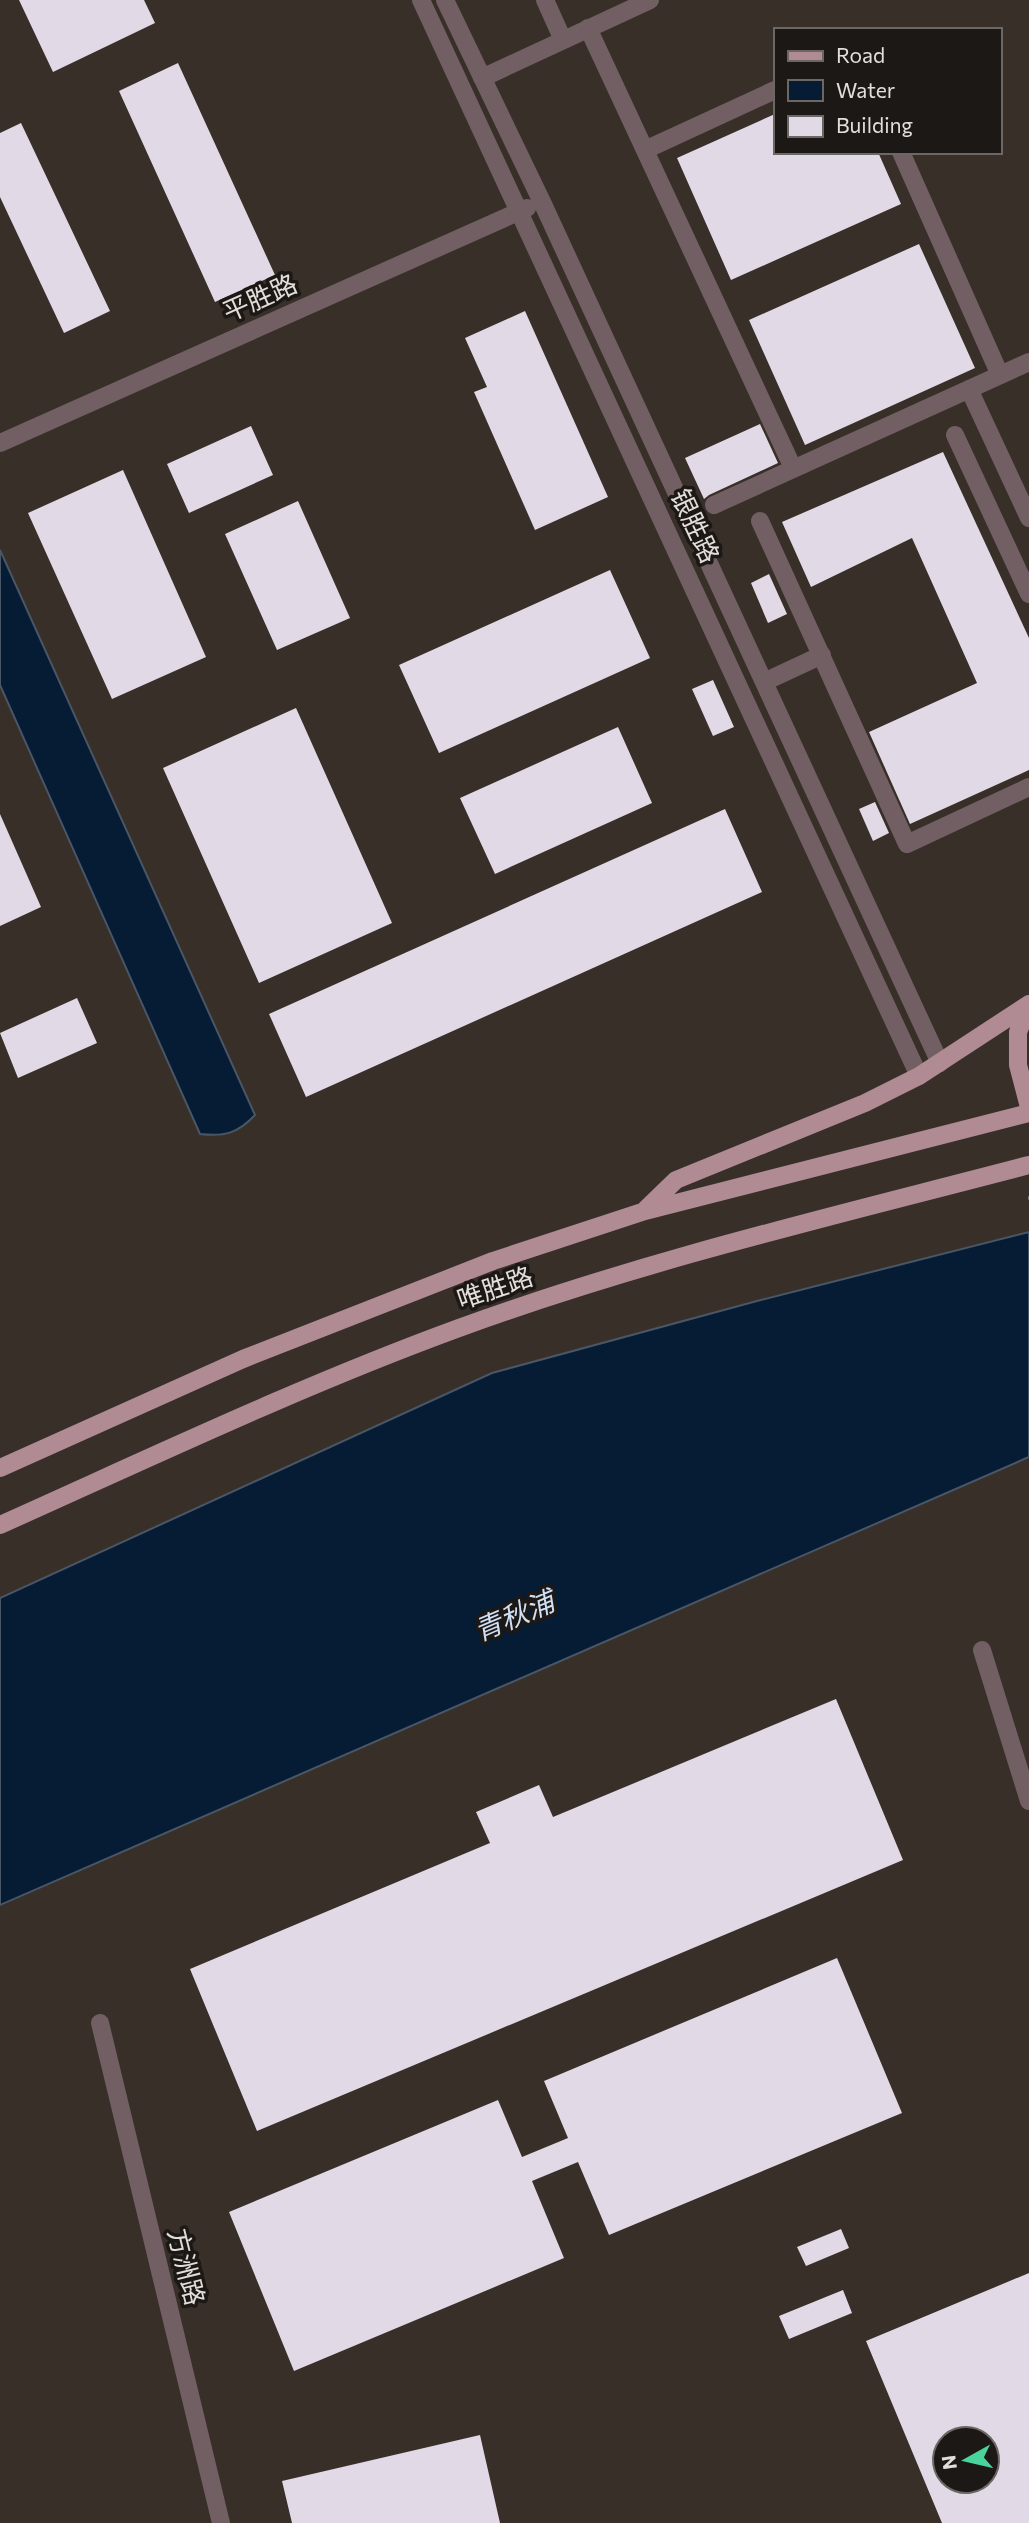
<svg xmlns="http://www.w3.org/2000/svg" width="1029" height="2523" viewBox="0 0 1029 2523" font-family="Commissioner,'Noto Sans SC',sans-serif">
	<style>
		.water { fill: #061c34; stroke: #495666; stroke-width: 2 }
		.building { fill: #e1dae6; fill-rule: evenodd }
		.lines { fill: none; stroke-linecap: round; stroke-linejoin: round }
		.path { stroke: #817974; stroke-width: 3.5; stroke-dasharray: 5 5; stroke-linecap: butt }
		.minor { stroke: #725f63; stroke-width: 18 }
		.major { stroke: #b18b94; stroke-width: 18 }
		.labels { text-anchor: middle; stroke-width: 7; stroke-linejoin: round; paint-order: stroke }
		.street-label { font-size: 26px; fill: #e4deda; stroke: #1c1815 }
		.water-label { font-size: 28px; font-style: italic; fill: #cfe0f5; stroke: #1c1815 }
	</style>
	<rect width="100%" height="100%" fill="#382f29"/>
	<path class="water" d="M0,550L255,1115C238,1133 225,1137 200,1134L0,685Z
		M1029,1232V1457L0,1905V1598L492,1373L757,1301Z"/>
	<path class="building" d="M19,0H144L155,23L53,72Z
		M178,63L275,275L215,302L119,91Z
		M775,114V152H878L901,204L731,280L677,158Z
		M21,123L110,311L64,333L0,197V133Z
		M919,244L975,368L805,445L749,320Z
		M525,311L608,497L535,530L474,392L487,387L465,338Z
		M760,424L778,463L709,495L704,499L685,458Z
		M251,426L273,475L189,513L167,464Z
		M943,452L1029,638V770L910,824L869,732L977,683L912,538L811,587L782,522Z
		M123,470L206,657L112,699L28,513Z
		M298,501L350,618L277,650L225,534Z
		M610,570L650,658L439,753L399,665Z
		M769,574L787,614L768,623L751,583Z
		M713,680L734,727L713,736L692,689Z
		M296,708L392,923L259,983L163,768Z
		M618,727L652,803L495,874L460,798Z
		M875,802L889,833L873,841L859,809Z
		M725,809L762,892L306,1097L269,1014Z
		M0,814L41,907L0,926Z
		M77,998L97,1043L18,1078L0,1033Z
		M836,1699L903,1860L257,2131L190,1969L490,1843L476,1812L539,1785L553,1817Z
		M837,1958L902,2113L609,2235L578,2162L532,2181L564,2258L294,2371L229,2212L498,2100L522,2157L568,2138L544,2081Z
		M841,2229L849,2248L806,2266L797,2247Z
		M1029,2273V2523H942L866,2341ZM945,2439H987V2481H945Z
		M843,2290L852,2313L789,2339L779,2316Z
		M480,2435L500,2523H292L282,2481Z"/>
	<g class="lines">
		<path class="path" d="M1028,1198H1029"/>
		<path class="minor" d="M421,0L919,1076
			M445,0L542,202L940,1063
			M545,0L563,40
			M588,28L793,468
			M482,78L650,0
			M645,150L775,90
			M901,152L1000,375
			M969,389L1029,518
			M955,435L1029,594
			M0,443L527,208
			M714,505L1029,362
			M760,521L907,844L1029,787
			M764,682L822,655
			M982,1650L1029,1801
			M100,2023L221,2523"/>
		<path class="major" d="M1029,1006L1018,1032V1065L1029,1107
			M646,1209L676,1180L865,1103L919,1076L1029,1004
			M0,1468L243,1359L493,1261L645,1211L1029,1113
			M0,1525C152,1457 303,1385 459,1328C645,1260 838,1215 1029,1165"/>
	</g>
	<g class="labels">
		<g class="street-label">
			<text transform="translate(260 298) rotate(-24)" y="9">平胜路</text>
			<text transform="translate(695 526) rotate(65)" y="9">银胜路</text>
			<text transform="translate(495 1288) rotate(-19)" y="9">唯胜路</text>
			<text transform="translate(186 2267) rotate(76)" y="9">方洲路</text>
		</g>
		<g class="water-label">
			<text transform="translate(514 1616) rotate(-23)" y="10">青秋浦</text>
		</g>
	</g>
	<rect x="774" y="28" width="228" height="126" fill="#1c1815" stroke="#6c6764" stroke-width="2"/>
	<rect x="788" y="51" width="35" height="10" fill="#b18b94" stroke="#6c6764" stroke-width="2"/>
	<text x="836" y="63" font-size="21" fill="#e4deda">Road</text>
	<rect x="788" y="80" width="35" height="21" fill="#061c34" stroke="#6c6764" stroke-width="2"/>
	<text x="836" y="98" font-size="21" fill="#e4deda">Water</text>
	<rect x="788" y="116" width="35" height="21" fill="#e1dae6" stroke="#6c6764" stroke-width="2"/>
	<text x="836" y="133" font-size="21" fill="#e4deda">Building</text>
	<g transform="translate(966 2460) rotate(262)"><circle r="33" fill="#1c1815" stroke="#6c6764" stroke-width="2"/>
	<path d="M0-5L12 26L0 18L-12 26Z" fill="#49d49c"/>
	<text y="-10" font-size="19" font-weight="bold" text-anchor="middle" fill="#e4deda">N</text>
	</g>
</svg>
